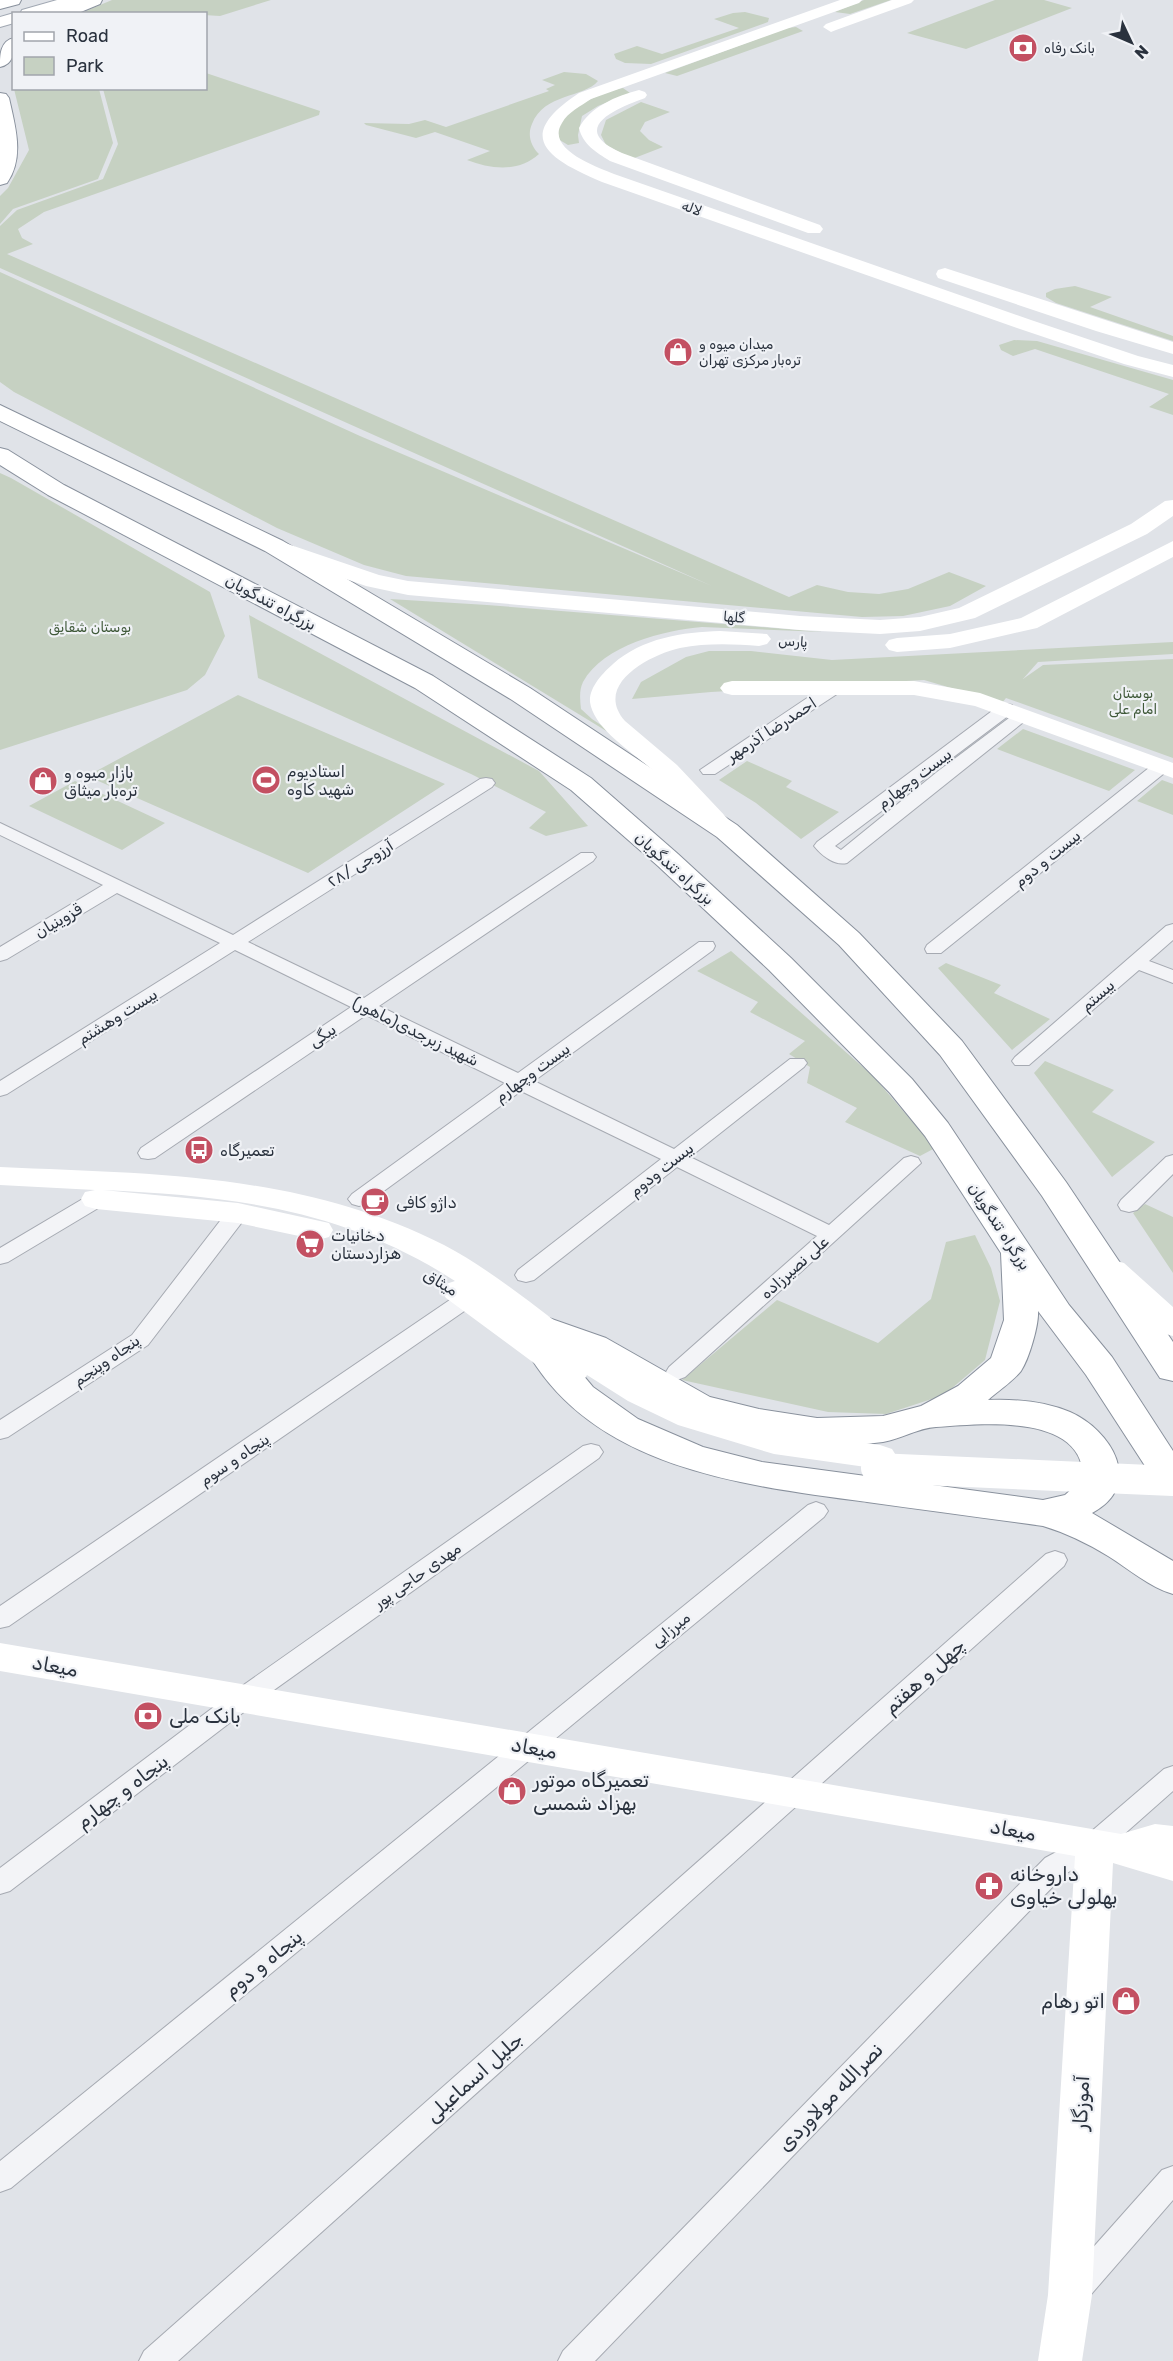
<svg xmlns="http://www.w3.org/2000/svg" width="1173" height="2361" viewBox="0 0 1173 2361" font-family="Rubik,Cairo,sans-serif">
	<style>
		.green { fill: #c6d1c2 }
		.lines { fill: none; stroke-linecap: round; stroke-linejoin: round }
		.street-casing { stroke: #a6aab2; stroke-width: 2 }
		.primary-casing { stroke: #a1a8b3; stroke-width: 2 }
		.highway-casing { stroke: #89919d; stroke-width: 2 }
		.street { fill: #f3f4f7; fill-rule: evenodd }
		.secondary { fill: #fff; fill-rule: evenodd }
		.primary { fill: #fff; fill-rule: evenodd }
		.highway { fill: #fff; fill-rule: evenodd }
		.secondary-bridge { stroke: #fff; stroke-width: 30 }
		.labels { text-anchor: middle; stroke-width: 4.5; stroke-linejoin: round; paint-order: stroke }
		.far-poi-label { font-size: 14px; fill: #2a323e; stroke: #f0f2f6; text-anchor: start }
		.far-street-label { font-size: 14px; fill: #2a323e; stroke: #f0f2f6 }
		.far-park-label { font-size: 14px; fill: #3f5939; stroke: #f0f2f6 }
		.street-label { font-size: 16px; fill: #2a323e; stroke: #f0f2f6 }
		.poi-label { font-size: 16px; fill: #2a323e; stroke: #f0f2f6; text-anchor: start }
		.near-street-label { font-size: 20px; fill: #2a323e; stroke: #f0f2f6 }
		.near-poi-label { font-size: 20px; fill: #2a323e; stroke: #f0f2f6; text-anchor: start }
	</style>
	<rect width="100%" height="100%" fill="#e0e3e8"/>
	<path class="green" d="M112,0H271L220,16L155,12L81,13Z
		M864,0H891L850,14L835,12Z
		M995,0H1044L1072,8L966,49L907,33Z
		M745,12L769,18L768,22L651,64L625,63L616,59L614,54L637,46L662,54L739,28L714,19L733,13Z
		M796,27L803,31L677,76L665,73L787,28Z
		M564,72L586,74L598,81C584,98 544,93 532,124C527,135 531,146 539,154C518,173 491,169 467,160L490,151L435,132L416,138L366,125L364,123L409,124L425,120L446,127L549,91L546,89L555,85L542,80Z
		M206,73L320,111L319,115L44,212L18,229L22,238L33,244L7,254L789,597L817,585L848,592L879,594L908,589L949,572L986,586L950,606L903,616L862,617L406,576L364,565L277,528L14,392L0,382V272L360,436L712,586L0,268V226L17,210L103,179L118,144L103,89L206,88Z
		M623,88L630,93L598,106L582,116L578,135L579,143L568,145L558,139C558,133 557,126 561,120C569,107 607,90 623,88Z
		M14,89H99L113,143L98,179L13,209L0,224V196L8,188L29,150Z
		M641,102L670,112L645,122L640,131L649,140L663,147L632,159L606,145L601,135L606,120Z
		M1075,286L1112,297L1090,307L1173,336V341L1056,303L1046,297V293L1055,289Z
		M1014,340L1037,341L1173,380V415L1149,407L1169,394L1035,349L1013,356L1001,350L999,345Z
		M0,473L11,478L210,592L225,636L205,675L187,690L0,750Z
		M390,599L487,605L823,632L702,627C665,630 603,645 583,682C579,690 580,700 581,709L592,719L644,754Z
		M249,615L539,771L588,826L546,836L529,828L546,812L471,774L258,678Z
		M1173,642V654L1038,662L1023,679L1043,665L1173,659V758L1006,698L1002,703L924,680L711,692L632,699L641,682L686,657L709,651H751L832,660Z
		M238,695L445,784L308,873L87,776Z
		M1023,729L1135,770L1109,791L997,749Z
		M747,761L792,781L786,787L839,812L801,839L756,803L719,780Z
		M1162,780L1173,784V815L1137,801Z
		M75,781L165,823L122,850L29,806Z
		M731,951L873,1076L935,1148L920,1156L845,1122L857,1108L807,1083L810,1067L789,1054L805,1041L750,1012L758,1002L697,971Z
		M946,963L1001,985L994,993L1050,1019L1012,1050L938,968Z
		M1045,1061L1114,1090L1092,1112L1155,1142L1112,1177L1034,1073Z
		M1145,1204L1173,1217V1273L1133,1213Z
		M975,1235L991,1268L1000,1301L985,1360L944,1395L886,1414L828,1412L682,1380L777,1300L878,1343L931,1299L946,1242Z"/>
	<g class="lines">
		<g class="street-casing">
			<path id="street" d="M834,683L840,684L842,688L840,692L715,774H703L700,770L828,684Z
				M1006,704L1012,705L1014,709L1012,713L835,846L841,850L937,772L1017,712H1029L1031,716L847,863C835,866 822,856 814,846L817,842L1000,705Z
				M1161,762L1167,763L1170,767L1167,771L941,953H927L925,949L927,945L1155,763Z
				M486,778L492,779L495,783L492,787L248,942L364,998L581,853H593L596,857L593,861L379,1006L518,1073L699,942H713L715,946L713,950L534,1081L674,1149L790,1059H804L807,1063L804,1067L690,1157L829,1225L904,1158L911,1156L918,1158L921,1163L685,1377L677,1380L669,1377L666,1372L669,1367L817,1236L677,1167L534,1280L526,1282L518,1280L515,1275L518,1270L661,1159L521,1091L366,1204L359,1206L352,1204L348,1199L352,1194L505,1083L366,1015L155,1158L148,1159L141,1158L138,1153L141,1148L351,1007L235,950L7,1094L0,1096V1081L220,943L117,893L7,959L0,961V947L103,885L0,835V823L233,935L480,779Z
				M1173,924V940L1149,961L1173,970V983L1139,970L1029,1065H1015L1012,1061L1015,1057L1166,926Z
				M1173,1155V1174L1137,1210L1129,1212L1121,1210L1118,1205L1121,1200L1166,1157Z
				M98,1192L105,1194L109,1199L105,1204L8,1262L0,1264V1248L91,1194Z
				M238,1206L246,1208L249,1213L148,1345L8,1437L0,1439V1420L132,1335L230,1208Z
				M468,1291L476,1293L479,1298L476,1303L9,1626L0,1628V1606L460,1293Z
				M591,1444L599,1446L603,1452L599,1458L253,1705L10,1891L0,1894V1868L235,1691L583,1446Z
				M816,1502L824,1505L828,1511L824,1517L11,2188L0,2192V2161L808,1505Z
				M1055,1551L1064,1554L1067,1560L1064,1566L178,2361H139L144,2351L1046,1554Z
				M1173,1766V1791L1104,1852L1065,1874L595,2361H558L563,2351L1045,1858L1086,1836L1164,1769Z
				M1173,2166V2200L1087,2299L1076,2303L1065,2299L1061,2289L1065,2279L1162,2170Z"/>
		</g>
		<g class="primary-casing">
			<path id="primary" d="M57,0H83L81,4L48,14H20L22,10Z
				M14,13L16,14H14V23L0,27V17Z"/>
		</g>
		<g class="highway-casing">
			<path id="highway" d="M0,0H21L19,4L0,9Z
				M79,0H102L100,4L76,14H52L54,10Z
				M14,38C14,50 15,64 0,67C0,55 0,41 14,38Z
				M0,93L6,94L9,98C15,126 25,157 7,183L0,185Z
				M0,405L283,541L530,688L737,825L859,933L962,1041L1066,1182L1173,1342V1381L1160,1378L1042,1196L940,1055L839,945L717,837L512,700L265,551L0,421Z
				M0,448L8,450L64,485L433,676L591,778L678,854L791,958L912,1079L948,1123L1069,1305L1112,1357L1173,1451V1493L1160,1489L1086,1375L1038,1311C1039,1325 1029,1359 1021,1371C1012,1382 998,1391 988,1400C1015,1399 1044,1401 1070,1412C1111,1430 1145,1485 1092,1513L1173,1561V1594C1149,1587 1129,1569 1108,1556C1087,1543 1066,1533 1043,1526C984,1518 925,1510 867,1502C748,1486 600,1470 531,1358L536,1350L549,1346L562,1350L593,1387L638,1419L703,1447L762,1462L1043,1500L1065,1495L1083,1479C1085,1412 978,1424 936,1427C918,1428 901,1439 883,1442C843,1448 800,1442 761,1435C737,1430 710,1424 686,1415C650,1401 618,1375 584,1356C567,1346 539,1347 528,1329L534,1321L546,1317L606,1338L710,1397L759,1409L817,1418L883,1416L921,1406L958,1386L991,1358L1004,1320L1001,1253L925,1136L890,1093L769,970L658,866L571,790L415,688L48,495L0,465Z"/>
		</g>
		<use href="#street" class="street"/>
		<path class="secondary" d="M840,0H862L859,3L591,99C581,106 568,112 562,123C545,149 597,167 614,174L1031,320L1138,356L1173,365V377L1124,364L1017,328L602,182C545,158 514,136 579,93Z
			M892,0H914L911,3L836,30L831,32L823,27L826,24Z
			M639,90L645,92L647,95L645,98C632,103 587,118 599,137C604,145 614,149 622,153L820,225L823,229L820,233H808L610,161C596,152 583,145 579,128C590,107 616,96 639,90Z
			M945,268L1173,342V354L1096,331L938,278L936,274L938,270Z
			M1173,500V516L1147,534L975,618L920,631L880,634L800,630L408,595L366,586L271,553L268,548L271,543L279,541L379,575L408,581L800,616L880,620L920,617L959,608L1131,524L1165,501Z
			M1173,541V557L1037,628L950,648L897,652L889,650L885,645L889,640L897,638L950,634L1021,618Z
			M720,631L767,634L771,639L767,644L759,646C733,644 706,643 680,648C649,655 593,685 625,721L677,765L727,818L731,823L727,828L718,831L709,828C692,811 676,792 658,775C639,756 594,731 590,702C589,687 603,673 613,664C642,638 683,632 720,631Z
			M732,681H914L980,693L1173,763V778L975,706L914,695H732L724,693L720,688L724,683Z
			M0,1167C156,1174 301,1173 444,1245C497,1273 543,1314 592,1348C647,1386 710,1419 777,1431C811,1437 846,1440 880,1445L892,1449L897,1457L892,1465L880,1469L774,1454L678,1425L628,1401L587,1375L584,1380L573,1383L562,1380L538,1366L446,1298L441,1291L446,1284L455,1281C344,1209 232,1196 103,1190L238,1203L329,1223L333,1230L329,1237L318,1240L238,1223L96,1209L85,1206L81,1199L85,1192L95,1190L0,1185Z
			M1113,1260L1124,1263L1173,1307V1336L1162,1333L1102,1277L1097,1270L1102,1263Z
			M0,1643L1121,1834L1155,1824L1173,1826V1881L1113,1863L1092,2295L1082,2361H1038L1048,2295L1075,1856L0,1671Z"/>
		<use href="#primary" class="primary"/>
		<use href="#highway" class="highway"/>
		<path class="secondary-bridge" d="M876,1468L1173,1481"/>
	</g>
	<defs>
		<g id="bank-disc" transform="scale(1.5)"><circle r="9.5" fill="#c35062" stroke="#f0f2f6"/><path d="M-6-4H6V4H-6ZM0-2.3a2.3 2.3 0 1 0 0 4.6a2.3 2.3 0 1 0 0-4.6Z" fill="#fff"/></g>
		<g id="shop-disc" transform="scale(1.5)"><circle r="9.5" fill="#c35062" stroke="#f0f2f6"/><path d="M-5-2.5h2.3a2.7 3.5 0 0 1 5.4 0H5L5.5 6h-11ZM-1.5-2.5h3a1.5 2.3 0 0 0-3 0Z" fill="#fff"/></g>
		<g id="stadium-disc" transform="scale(1.5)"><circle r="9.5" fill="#c35062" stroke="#f0f2f6"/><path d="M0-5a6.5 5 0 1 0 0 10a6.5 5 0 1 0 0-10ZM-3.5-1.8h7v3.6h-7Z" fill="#fff"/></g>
		<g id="bus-disc" transform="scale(1.5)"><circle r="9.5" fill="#c35062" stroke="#f0f2f6"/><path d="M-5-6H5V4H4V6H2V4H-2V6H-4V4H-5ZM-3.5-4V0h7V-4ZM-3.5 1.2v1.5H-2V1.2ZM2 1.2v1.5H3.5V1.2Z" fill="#fff"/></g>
		<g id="cafe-disc" transform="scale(1.5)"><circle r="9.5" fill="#c35062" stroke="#f0f2f6"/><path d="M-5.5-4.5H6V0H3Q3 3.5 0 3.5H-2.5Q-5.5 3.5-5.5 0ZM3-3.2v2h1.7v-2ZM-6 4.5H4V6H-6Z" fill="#fff"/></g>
		<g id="supermarket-disc" transform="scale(1.5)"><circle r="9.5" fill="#c35062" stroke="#f0f2f6"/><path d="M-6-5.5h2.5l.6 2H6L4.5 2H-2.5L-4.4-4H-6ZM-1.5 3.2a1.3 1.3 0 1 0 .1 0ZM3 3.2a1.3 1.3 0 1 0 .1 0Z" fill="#fff"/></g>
		<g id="pharmacy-disc" transform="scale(1.5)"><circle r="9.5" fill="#c35062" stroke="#f0f2f6"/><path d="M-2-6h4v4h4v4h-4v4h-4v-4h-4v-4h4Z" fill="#fff"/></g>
	</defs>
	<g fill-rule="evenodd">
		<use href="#bank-disc" x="1023" y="48"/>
		<use href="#shop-disc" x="678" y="352"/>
		<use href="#stadium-disc" x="266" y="780"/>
		<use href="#shop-disc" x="43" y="781"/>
		<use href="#bus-disc" x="199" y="1150"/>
		<use href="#cafe-disc" x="375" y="1202"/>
		<use href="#supermarket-disc" x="310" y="1244"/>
		<use href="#bank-disc" x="148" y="1716"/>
		<use href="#shop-disc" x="512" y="1791"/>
		<use href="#pharmacy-disc" x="989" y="1886"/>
		<use href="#shop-disc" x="1126" y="2001"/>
	</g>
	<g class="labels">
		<g class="far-poi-label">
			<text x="1044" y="53">بانک رفاه</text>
			<text x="699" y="349">میدان میوه و<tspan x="699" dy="16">تره‌بار مرکزی تهران</tspan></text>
		</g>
		<g class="far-street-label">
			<text transform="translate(692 208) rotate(20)" y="5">لاله</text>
			<text transform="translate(734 617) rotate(5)" y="5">گلها</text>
			<text transform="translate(793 641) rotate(4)" y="5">پارس</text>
		</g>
		<g class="far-park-label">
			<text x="90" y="632">بوستان شقایق</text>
			<text x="1133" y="698">بوستان<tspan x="1133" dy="16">امام علی</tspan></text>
		</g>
		<g class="street-label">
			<text transform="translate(271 602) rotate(28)" y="6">بزرگراه تندگویان</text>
			<text transform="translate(771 729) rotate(-33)" y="6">احمدرضا آذرمهر</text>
			<text transform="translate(914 778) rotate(-37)" y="6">بیست وچهارم</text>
			<text transform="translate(1047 858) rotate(-39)" y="6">بیست و دوم</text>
			<text transform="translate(360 863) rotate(-32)" y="6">آرزوجی /۲۸</text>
			<text transform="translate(675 868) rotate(42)" y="6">بزرگراه تندگویان</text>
			<text transform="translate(58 920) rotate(-31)" y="6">قزوینیان</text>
			<text transform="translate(1097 995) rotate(-41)" y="6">بیستم</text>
			<text transform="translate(117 1016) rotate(-32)" y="6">بیست وهشتم</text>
			<text transform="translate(416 1031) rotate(26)" y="6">شهید زبرجدی(ماهور)</text>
			<text transform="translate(322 1035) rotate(-34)" y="6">بیگی</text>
			<text transform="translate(532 1072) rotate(-36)" y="6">بیست وچهارم</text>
			<text transform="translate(661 1169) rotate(-38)" y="6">بیست ودوم</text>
			<text transform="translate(1000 1226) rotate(57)" y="6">بزرگراه تندگویان</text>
			<text transform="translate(794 1267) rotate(-42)" y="6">علی نصیرزاده</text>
			<text transform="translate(441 1282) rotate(31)" y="6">میثاق</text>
			<text transform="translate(106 1360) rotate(-35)" y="6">پنجاه وپنجم</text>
			<text transform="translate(234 1459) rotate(-34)" y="6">پنجاه و سوم</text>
			<text transform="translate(417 1575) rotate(-35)" y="6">مهدی حاجی پور</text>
			<text transform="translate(670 1629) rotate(-39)" y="6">میرزایی</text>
		</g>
		<g class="poi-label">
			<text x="287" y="777">استادیوم<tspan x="287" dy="18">شهید کاوه</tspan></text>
			<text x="64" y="778">بازار میوه و<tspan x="64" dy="18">تره‌بار میثاق</tspan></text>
			<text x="220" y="1156">تعمیرگاه</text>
			<text x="396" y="1208">داژو کافی</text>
			<text x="331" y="1241">دخانیات<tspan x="331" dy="18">هزاردستان</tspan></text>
		</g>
		<g class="near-street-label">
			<text transform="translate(55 1666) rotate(10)" y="7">میعاد</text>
			<text transform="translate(924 1676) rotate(-42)" y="7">چهل و هفتم</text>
			<text transform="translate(534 1748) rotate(10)" y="7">میعاد</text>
			<text transform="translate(122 1791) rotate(-37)" y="7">پنجاه و چهارم</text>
			<text transform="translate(1013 1830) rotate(10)" y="7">میعاد</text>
			<text transform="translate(263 1963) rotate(-39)" y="7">پنجاه و دوم</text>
			<text transform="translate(474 2077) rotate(-42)" y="7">جلیل اسماعیلی</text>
			<text transform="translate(830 2097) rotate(-46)" y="7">نصرالله مولاوردی</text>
			<text transform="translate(1081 2103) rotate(-87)" y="7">آموزگار</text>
		</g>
		<g class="near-poi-label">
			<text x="169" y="1723">بانک ملی</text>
			<text x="533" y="1787">تعمیرگاه موتور<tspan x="533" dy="23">بهزاد شمسی</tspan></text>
			<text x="1010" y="1881">داروخانه<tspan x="1010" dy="23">بهلولی خیاوی</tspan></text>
			<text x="1105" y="2008" text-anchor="end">اتو رهام</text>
		</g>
	</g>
	<rect x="12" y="12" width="195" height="78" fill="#f0f2f6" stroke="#a1a5ac" stroke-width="1.5"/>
	<rect x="24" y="32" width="30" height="9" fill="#ffffff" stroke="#a1a5ac" stroke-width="1.5"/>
	<text x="66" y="42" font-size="18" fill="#2a323e">Road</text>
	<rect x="24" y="57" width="30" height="18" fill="#c6d1c2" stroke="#a1a5ac" stroke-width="1.5"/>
	<text x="66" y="72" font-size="18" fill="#2a323e">Park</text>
	<g transform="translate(1131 42) rotate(134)" stroke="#f0f2f6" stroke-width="4.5" paint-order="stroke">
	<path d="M0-4.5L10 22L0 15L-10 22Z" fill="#2a323e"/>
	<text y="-9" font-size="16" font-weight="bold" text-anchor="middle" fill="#2a323e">N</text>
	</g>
</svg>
